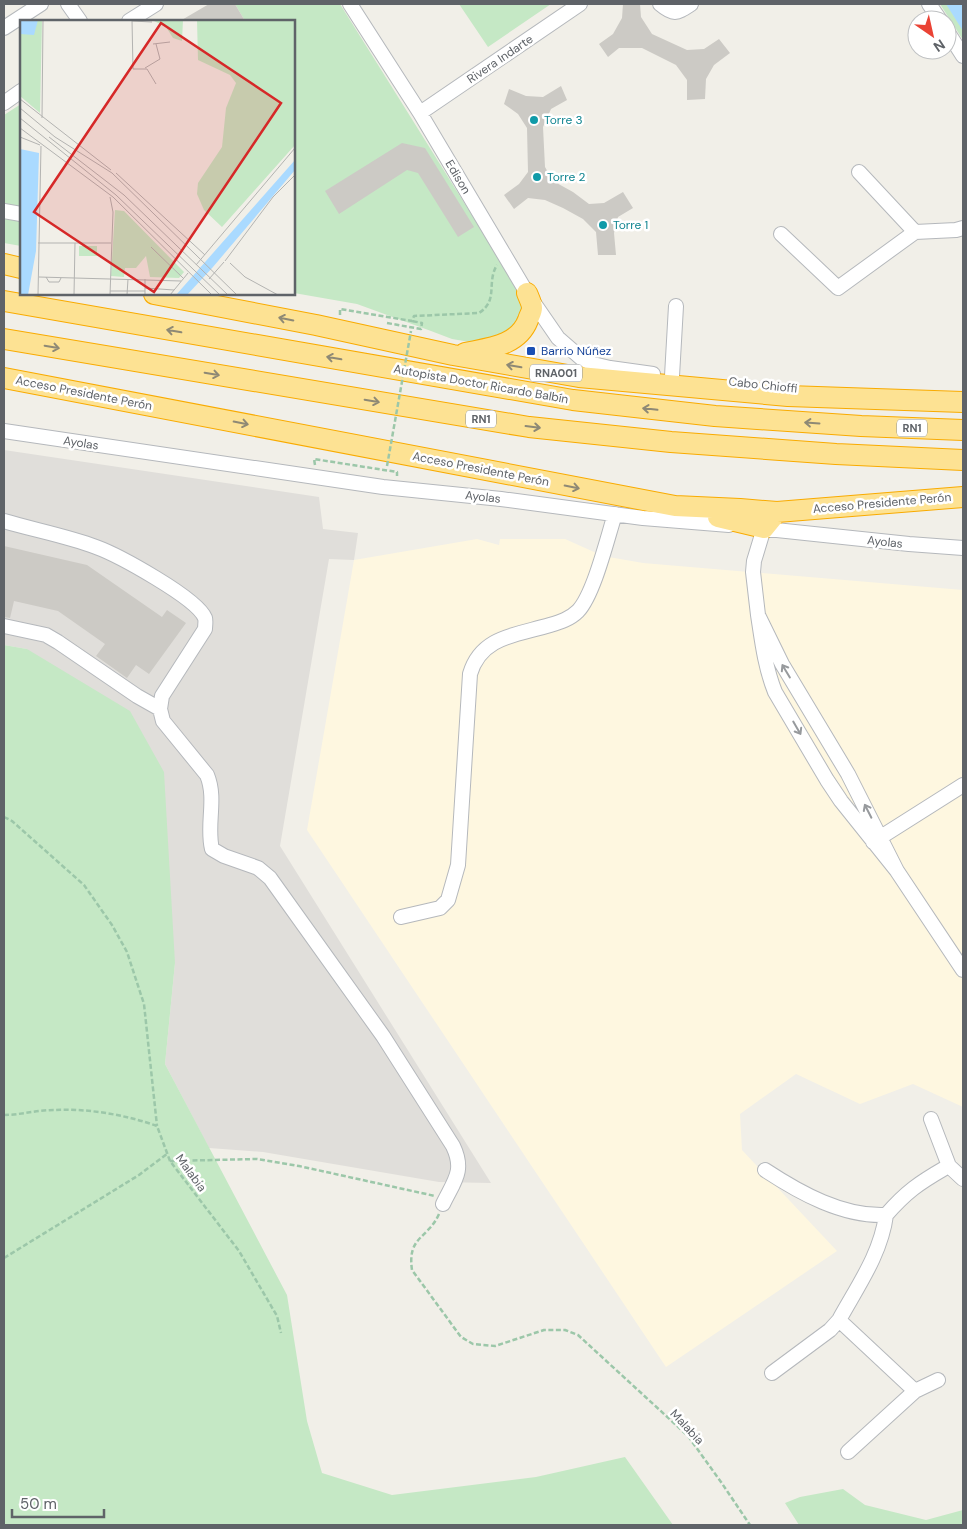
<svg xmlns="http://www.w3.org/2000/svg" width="967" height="1529" viewBox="0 0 967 1529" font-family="'DM Sans',sans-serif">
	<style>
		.commercial { fill: #fef7e0 }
		.industrial { fill: #e0deda }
		.green { fill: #c5e8c5 }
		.water { fill: #aadaff }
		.building { fill: #cccac5 }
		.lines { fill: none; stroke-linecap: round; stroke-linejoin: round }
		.minor-casing { stroke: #b5b8bc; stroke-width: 16 }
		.highway-casing { stroke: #f9ab00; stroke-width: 22 }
		.path { stroke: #9cc7a9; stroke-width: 2.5; stroke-dasharray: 5 2.5; stroke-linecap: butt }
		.minor { stroke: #fff; stroke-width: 14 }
		.highway { stroke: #fde293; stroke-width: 20 }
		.path-bridge { stroke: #9cc7a9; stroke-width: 2.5; stroke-dasharray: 5 2.5; stroke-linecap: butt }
		.oneway { stroke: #8e8975 }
		.oneway2 { stroke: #979a9d }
		.culture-dot { fill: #0f9aa8; stroke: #fff; stroke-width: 2 }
		.transit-dot { fill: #1a4fb4; stroke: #fff; stroke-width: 2 }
		.labels { text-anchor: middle; stroke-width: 5; stroke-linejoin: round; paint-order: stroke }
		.shield { fill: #fff; stroke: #8f9295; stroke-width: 1 }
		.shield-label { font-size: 11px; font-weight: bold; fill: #5f6368 }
		.street-label { font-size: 12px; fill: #5f6368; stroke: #fff }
		.culture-label { font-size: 12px; fill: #0d838f; stroke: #fff; text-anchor: start }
		.transit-label { font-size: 12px; fill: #164399; stroke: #fff; text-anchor: start }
		.inset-road { fill: none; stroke: #b3b3b1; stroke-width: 1 }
		.view { fill: #d62828; fill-opacity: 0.15; stroke: #d62828; stroke-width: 2.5 }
		.inset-edge { fill: none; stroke: #5f6368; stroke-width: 2.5 }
	</style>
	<rect width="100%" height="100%" fill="#f1efe8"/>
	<path class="commercial" d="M477,539L499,545L500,539H565L603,556L643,563L963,590V1107L913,1084L860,1104L796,1074L740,1114L742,1150L837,1251L666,1367L307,830L354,560Z"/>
	<path class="industrial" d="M4,450L319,497L323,529L358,533L354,560L329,559L280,846L491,1183L439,1182L263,1152L209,1148L165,1064L175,963L27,649L4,645Z"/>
	<path class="green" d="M235,4H340L523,297L522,311L510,331L501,336L470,342L452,339L431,331L357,304L294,293V21H245Z
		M459,4H551L488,47Z
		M940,4H963V40Z
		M21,104V246L4,243V115Z
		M4,645L27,649L130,711L164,772L175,963L165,1064L287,1295L307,1421L322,1473L392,1495L536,1477L625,1457L673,1525H4Z
		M843,1489L865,1505L926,1520L963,1510V1525H799L785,1503L800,1497Z"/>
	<path class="water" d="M946,4H963V31Z"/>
	<path class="building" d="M209,4H235L245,21H180Z
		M623,4H640L641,17L652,34L687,50L704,49L719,39L730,53L714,65L706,79L705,99L687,100V80L676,65L642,48H619L608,57L599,44L613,34L622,18Z
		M561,86L567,100L551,109L543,127L545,167L553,181L573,192L589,204L604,203L623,192L633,208L618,217L614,233L616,255H598L596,232L583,219L563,208L545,200L528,198L514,209L504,195L519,184L528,172L527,128L518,114L504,104L509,89L526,96L543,97Z
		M402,143L425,148L474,227L458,237L418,173L407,170L339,214L325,191Z
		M4,546L87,565L162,617L167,610L186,623L149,674L136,665L127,678L96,656L105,644L58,611L14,601L10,618L4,617Z"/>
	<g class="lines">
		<g class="minor-casing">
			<path id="minor" d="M68,4L80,21
				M350,4L420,113L527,293L558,338L581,358L593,364L610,368L653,374
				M660,4C674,16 677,13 691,4
				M929,4L940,20
				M129,21L156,4
				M4,28L41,4
				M947,31L963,56
				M4,103L21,91
				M420,113L580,4
				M859,172L915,232
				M4,211L21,214
				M781,234L838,288L915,232L956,230L963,228
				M672,376L676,306
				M4,431L383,487L501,499L643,518L729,525
				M4,521C34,530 67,536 96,547C118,555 197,598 205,618C206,621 205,626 205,629L162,696L160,709L163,721L207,775C217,799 206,825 212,849L224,856L258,868L270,878L383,1036L453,1146C465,1171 454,1181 443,1204
				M758,528L909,544L963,548
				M758,615L753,572L754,561L764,528
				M4,626L46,635L58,642L137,696L160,709
				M873,842L963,785
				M897,871L848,774L782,664L758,615C762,641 765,667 775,692L827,780L841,801L897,871L963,970
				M401,917L440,908L448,900L458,865L470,674C481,636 517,635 550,625C560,622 570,619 578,611C594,594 607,539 615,514
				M931,1119L949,1166
				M765,1170C800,1193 843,1217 886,1215C906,1192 919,1183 945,1168L949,1166L963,1179
				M886,1215C881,1254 857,1287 839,1320L915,1391
				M772,1373L830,1330L839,1320
				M848,1452L915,1391L938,1380"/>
		</g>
		<g class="highway-casing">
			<path id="highway" d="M4,264L21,268
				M154,294L316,325L453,355L579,377L788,396L963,402
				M4,301L573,400L715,416L861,426L963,430
				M4,339L529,427L671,442L836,454L963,460
				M465,353C489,348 518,346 528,320C529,316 532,312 532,308C532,304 529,298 527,293
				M4,378L675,506L740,509L777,512L963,497
				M718,517L764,528L777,512"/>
		</g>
		<path class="path" d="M340,315V309L412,321L414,316L479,313C499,300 486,283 497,265
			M387,323L421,329L422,323L412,321
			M315,465L314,459L397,472V476
			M4,817L12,821L84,885L112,925L127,952L144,1004L157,1126
			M4,1115C20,1115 37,1110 54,1110C86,1108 127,1115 157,1126L170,1161L239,1251L277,1316L281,1333
			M170,1161L257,1159L299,1166L435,1196
			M439,1214C428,1239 407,1236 412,1270L461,1337L473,1344L495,1346L544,1330H565L578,1335L688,1436L721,1482L750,1525
			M4,1258L139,1175L167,1154"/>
		<use href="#minor" class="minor"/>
		<use href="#highway" class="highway"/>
		<path class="path-bridge" d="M387,466L411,331"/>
	</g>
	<defs><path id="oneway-shaft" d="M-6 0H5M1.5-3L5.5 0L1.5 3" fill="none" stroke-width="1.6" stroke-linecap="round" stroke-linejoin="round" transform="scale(1.25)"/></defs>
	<g class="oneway">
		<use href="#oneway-shaft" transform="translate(286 319) rotate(-169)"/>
		<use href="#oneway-shaft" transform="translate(174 331) rotate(-170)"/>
		<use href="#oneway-shaft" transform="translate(52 347) rotate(10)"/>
		<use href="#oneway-shaft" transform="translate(334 358) rotate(-170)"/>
		<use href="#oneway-shaft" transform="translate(514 366) rotate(-170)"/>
		<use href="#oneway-shaft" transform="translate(212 374) rotate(10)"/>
		<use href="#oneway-shaft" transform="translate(372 401) rotate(10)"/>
		<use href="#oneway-shaft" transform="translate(650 409) rotate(-174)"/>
		<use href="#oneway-shaft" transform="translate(241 423) rotate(11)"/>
		<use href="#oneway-shaft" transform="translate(812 423) rotate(-176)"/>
		<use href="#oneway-shaft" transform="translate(533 427) rotate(7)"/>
		<use href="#oneway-shaft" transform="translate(572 487) rotate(11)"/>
	</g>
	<g class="oneway2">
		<use href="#oneway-shaft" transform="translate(786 671) rotate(-121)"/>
		<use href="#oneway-shaft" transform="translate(797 728) rotate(60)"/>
		<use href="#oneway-shaft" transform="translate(868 811) rotate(-117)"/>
	</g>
	<g class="culture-dot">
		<circle cx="534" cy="120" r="5"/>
		<circle cx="537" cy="177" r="5"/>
		<circle cx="603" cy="225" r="5"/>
	</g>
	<rect class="transit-dot" x="526" y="346" width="10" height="10" rx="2.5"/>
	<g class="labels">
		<g class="shield">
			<rect x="530" y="364.5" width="52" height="17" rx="4"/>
			<rect x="466" y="410.5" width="30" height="17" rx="4"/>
			<rect x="897" y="419.5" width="30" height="17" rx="4"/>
		</g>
		<g class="shield-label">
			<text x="556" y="377">RNA001</text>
			<text x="481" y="423">RN1</text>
			<text x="912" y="432">RN1</text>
		</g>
		<g class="street-label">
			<text transform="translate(500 59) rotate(-34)" y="4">Rivera Indarte</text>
			<text transform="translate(458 177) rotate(59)" y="4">Edison</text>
			<text transform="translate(481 384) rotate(10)" y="4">Autopista Doctor Ricardo Balbín</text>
			<text transform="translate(763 385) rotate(6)" y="4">Cabo Chioffi</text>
			<text transform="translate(84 393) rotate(11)" y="4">Acceso Presidente Perón</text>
			<text transform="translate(81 443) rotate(9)" y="4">Ayolas</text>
			<text transform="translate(481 469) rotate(11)" y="4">Acceso Presidente Perón</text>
			<text transform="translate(483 497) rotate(6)" y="4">Ayolas</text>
			<text transform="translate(882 503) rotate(-5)" y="4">Acceso Presidente Perón</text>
			<text transform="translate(885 542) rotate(6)" y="4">Ayolas</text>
			<text transform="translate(191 1173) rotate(54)" y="4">Malabia</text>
			<text transform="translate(687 1427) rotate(47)" y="4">Malabia</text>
		</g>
		<g class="culture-label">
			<text x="544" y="124">Torre 3</text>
			<text x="547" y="181">Torre 2</text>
			<text x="613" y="229">Torre 1</text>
		</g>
		<g class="transit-label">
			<text x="541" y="355">Barrio Núñez</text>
		</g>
	</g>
	<g transform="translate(20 20)">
		<rect width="275" height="275" fill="#f1efe8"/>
		<path d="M0,0H22L20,93L0,76ZM132,0H163L162,21L153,18L146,7ZM177,0H275V125L202,207L184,190L177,174L178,163L202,127L206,88L216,63L210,55L178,40ZM95,190L104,191L164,252L159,258L130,257L126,236L116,248H105L104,257L91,256ZM59,226H77V236H59Z" fill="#c5e8c5"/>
		<path d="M0,0H18L14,15L0,14ZM0,129L19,133L16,231L8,275H0ZM275,140V150L193,247L167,275H156Z" fill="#aadaff"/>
		<path class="inset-road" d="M112,0L113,49H127L136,64M112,1L132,2M133,24L150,22M125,48L140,39L136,24M0,79L91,150M0,88L35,117L92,153L217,275M0,98L96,175L200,275M22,98L23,0M0,108L93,177L192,275M0,117L20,125M29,117L104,175L208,275M96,153L185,235M18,223H91M131,227L163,258M205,241L253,177L275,155M210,243L225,257L258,275M176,245L275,128M19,257L161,261M26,257L29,262H39L41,258M189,259L204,242M125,268L154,270M90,271H125M18,275L21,126M54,275L55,223M90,275L93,192L90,177M107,275L108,259M125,275V259M150,275L168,253"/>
		<path class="view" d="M141,3L261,83L134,272L14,192Z"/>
		<rect width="275" height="275" class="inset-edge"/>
	</g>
	<rect width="967" height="1529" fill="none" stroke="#5f6368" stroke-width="10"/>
	<g transform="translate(932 35) rotate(146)"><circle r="24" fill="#ffffff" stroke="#bfc1c3"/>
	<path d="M0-4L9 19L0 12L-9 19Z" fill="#ea4335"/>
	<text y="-8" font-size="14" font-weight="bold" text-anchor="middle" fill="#5f6368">N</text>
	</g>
	<path d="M12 1509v8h92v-8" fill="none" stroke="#5f6368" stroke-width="2.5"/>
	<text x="20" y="1509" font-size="15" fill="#5f6368" stroke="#ffffff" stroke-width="4" paint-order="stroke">50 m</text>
</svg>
